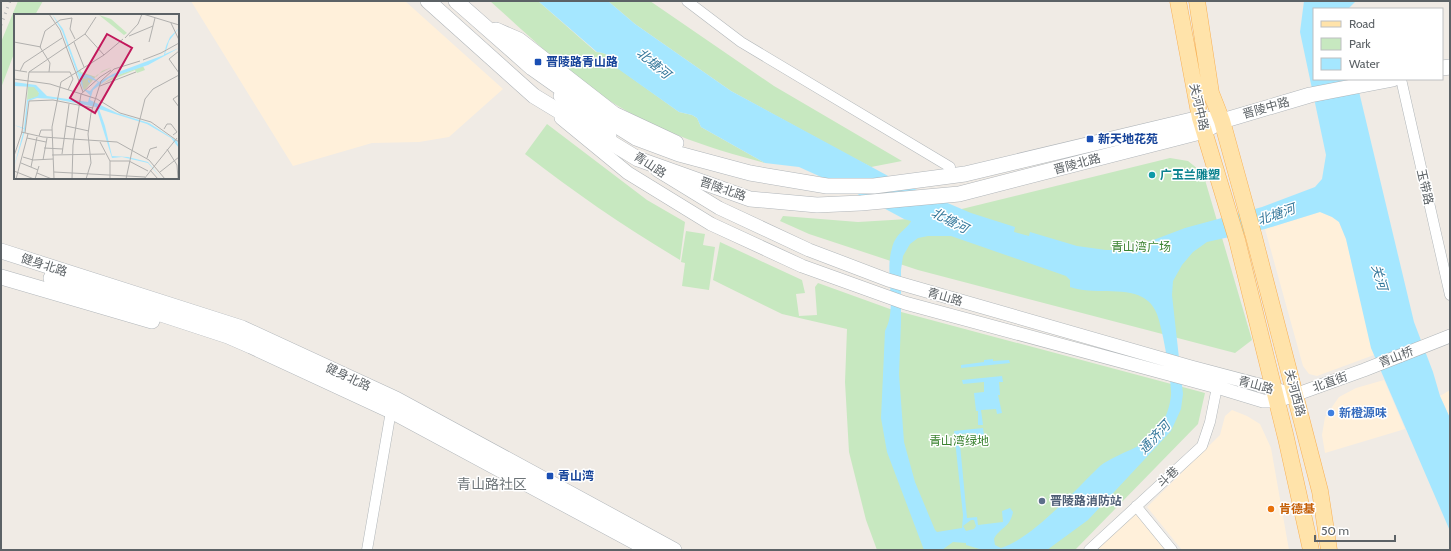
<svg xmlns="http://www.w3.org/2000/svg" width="1451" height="551" viewBox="0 0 1451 551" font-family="Cabin,'Noto Sans SC',sans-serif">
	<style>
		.commercial { fill: #fff0da }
		.green { fill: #c7e8c0 }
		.water { fill: #a5e7ff; fill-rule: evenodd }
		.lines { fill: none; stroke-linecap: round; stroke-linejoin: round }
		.minor-casing { stroke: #b2b7ba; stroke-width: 11 }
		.tertiary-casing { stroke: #b2b7ba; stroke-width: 14 }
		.secondary-casing { stroke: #b1b6ba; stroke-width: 16 }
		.primary-casing { stroke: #f8b055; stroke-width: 17 }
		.minor { stroke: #fff; stroke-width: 10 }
		.tertiary { stroke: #fff; stroke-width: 13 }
		.secondary { stroke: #fff; stroke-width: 15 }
		.primary { stroke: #ffe3aa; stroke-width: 16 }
		.rail { stroke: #b4b5b6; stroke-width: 3; stroke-dasharray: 1 5; stroke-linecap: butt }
		.transit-dot { fill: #1a4fb4; stroke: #fff; stroke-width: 1.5 }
		.culture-dot { fill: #0f9aa8; stroke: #fff; stroke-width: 1.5 }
		.shop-dot { fill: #3f7fe0; stroke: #fff; stroke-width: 1.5 }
		.service-dot { fill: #5c6f8a; stroke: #fff; stroke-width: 1.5 }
		.food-dot { fill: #e8710a; stroke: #fff; stroke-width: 1.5 }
		.labels { text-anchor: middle; stroke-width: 3; stroke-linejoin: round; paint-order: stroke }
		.transit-label { font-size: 12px; font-weight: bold; fill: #164399; stroke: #fff; text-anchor: start }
		.street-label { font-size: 12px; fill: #5c6266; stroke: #fff }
		.culture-label { font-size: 12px; font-weight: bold; fill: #0d838f; stroke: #fff; text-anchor: start }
		.park-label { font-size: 12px; fill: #3a8230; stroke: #fff }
		.shop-label { font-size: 12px; font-weight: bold; fill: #366cbe; stroke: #fff; text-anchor: start }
		.service-label { font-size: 12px; font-weight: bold; fill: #4e5e75; stroke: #fff; text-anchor: start }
		.food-label { font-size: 12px; font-weight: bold; fill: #c56008; stroke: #fff; text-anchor: start }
		.water-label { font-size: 13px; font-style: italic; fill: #35789b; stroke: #fff }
		.quarter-label { font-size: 14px; fill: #6d7478; stroke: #fff }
		.inset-road { fill: none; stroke: #b1b0ae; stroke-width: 1 }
		.view { fill: #c2185b; fill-opacity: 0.15; stroke: #c2185b; stroke-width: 2 }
		.inset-edge { fill: none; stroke: #5c6266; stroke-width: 2 }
	</style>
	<rect width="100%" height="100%" fill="#f0ebe5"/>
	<path class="commercial" d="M191,1H405L503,89L449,137L419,142L372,143L293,166Z
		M1320,212L1332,217L1339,222L1346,239L1374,355L1317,376L1309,374L1303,366L1265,229Z
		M1384,380L1405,429L1325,453L1322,435L1325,417L1339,397L1356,388Z
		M1450,390V418L1440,396Z
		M1232,410L1247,416L1260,424L1271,448L1289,550H1182L1147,507L1220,435L1225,416Z
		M1135,513L1165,550H1097Z"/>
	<path class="green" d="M18,1H43L35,15H15V51L1,88V42Z
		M490,1H538L596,52C607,53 611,56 615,66L679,112L692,115L697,118L701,127L765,163C708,148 647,128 598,93C560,66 525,32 490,1Z
		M608,1H650L774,86L902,161L871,167L846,154L731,91L635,24Z
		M547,124L647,200L685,222L680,260C625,227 575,193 525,154Z
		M1170,158L1188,161L1203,173L1252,340L1235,353L918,270L809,234L780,221L783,216L858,222L925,218Z
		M686,231L705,234L703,245L715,247L709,290L682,286L685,263L681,262Z
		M720,242L802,280L805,293L796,294L799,316L817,315L815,287L818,283L890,309L1205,393L1198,424L1075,550H877L866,520L849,452L845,382L847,329L782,314L713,280Z"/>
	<path class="water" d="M538,1H608L635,24L731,91L903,184L971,213L1015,227L1014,232L1029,236L1030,232L1077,246L1106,250H1121L1135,247L1185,228L1262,207L1315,187L1322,179L1326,155L1300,32L1304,1H1356L1348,9H1314V79H1356L1414,322L1433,372L1440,396L1450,418V531L1371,348L1346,239L1339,222L1332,217L1320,212L1265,229L1207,242L1193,252L1182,265L1173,281L1172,295L1183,394L1181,409L1171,431L1088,520L1047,550H983L966,545V543L953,542L942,550H924L887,452L881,418L885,331C898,306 884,274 892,248C896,232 908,229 911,221L904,219L850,190L799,167L765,163L701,127L697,118L692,115L679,112L614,66C611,56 607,53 597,52ZM928,236H951L1066,276L1070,280V287C1092,295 1124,287 1142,297C1148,300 1153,305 1156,312C1162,324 1172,382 1171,395C1170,406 1166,418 1160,427C1145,449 1120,451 1100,466C1076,489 1032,539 1001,548L995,545L994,539C999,528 1010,528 1013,512L1010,508L1002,511L1003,522L978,525L977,517L967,518L959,434L975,433L976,436L984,435L983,428L954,431L963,515L962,528L937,532L935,530L915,482L904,442L899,374L901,322V270L903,256L910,244L918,238ZM971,520H974L976,526L974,529L966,531L963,526Z
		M993,359V361L1009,360L1010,363L961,368V365L984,362V360Z
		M1002,376L1003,382H999L1000,395H998L1002,413L997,414L996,409L981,410L983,425H978V411H976L974,393L984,392V382L963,384L962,380Z"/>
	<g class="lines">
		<g class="minor-casing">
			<path id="minor" d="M687,1L741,42L950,167
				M1401,79L1450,295
				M1136,506L1172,550
				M367,550L391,411
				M1089,550L1202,446L1210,422L1217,387"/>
		</g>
		<g class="tertiary-casing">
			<path id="tertiary" d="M560,96L610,136
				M561,118L628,173L711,224L802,266L905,303L1217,387L1263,401H1278L1364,370L1450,336
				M657,170L719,208L809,250L888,280L1191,367L1282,391"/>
		</g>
		<g class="secondary-casing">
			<path id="secondary" d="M428,1L534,96L638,159L750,199L817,205L861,203L959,194L1204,131L1222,121L1310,95L1393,79
				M456,1L532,68L590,109L636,138L679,154L750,173L827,186H874L965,174L1200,118L1212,120
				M496,30L519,40L614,114L676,143
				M1442,68L1450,67
				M1,251L242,328L396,399L674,550
				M1,277L152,321
				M51,278L228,336L251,346L391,411L650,550"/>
		</g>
		<g class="primary-casing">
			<path id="primary" d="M1178,1L1200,118L1237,240L1286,438L1311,550
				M1197,1L1211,93L1222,121L1254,237L1320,491L1329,550"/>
		</g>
		<use href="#minor" class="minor"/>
		<use href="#tertiary" class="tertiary"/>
		<use href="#secondary" class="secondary"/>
		<use href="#primary" class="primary"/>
		<path class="rail" d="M1,25L10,1"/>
	</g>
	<g class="transit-dot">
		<rect x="534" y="58" width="8" height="8" rx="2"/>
		<rect x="1086" y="135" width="8" height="8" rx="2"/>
		<rect x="546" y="472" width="8" height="8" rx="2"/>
	</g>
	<circle class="culture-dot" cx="1152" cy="175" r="4"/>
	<circle class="shop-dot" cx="1331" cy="413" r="4"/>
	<circle class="service-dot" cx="1042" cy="501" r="4"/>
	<circle class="food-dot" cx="1271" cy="509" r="4"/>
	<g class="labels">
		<g class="transit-label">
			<text x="546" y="66">晋陵路青山路</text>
			<text x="1098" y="143">新天地花苑</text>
			<text x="558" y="480">青山湾</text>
		</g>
		<g class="street-label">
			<text transform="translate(1199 107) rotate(77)" y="4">关河中路</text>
			<text transform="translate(1266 108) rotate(-16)" y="4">晋陵中路</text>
			<text transform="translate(1077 164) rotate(-15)" y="4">晋陵北路</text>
			<text transform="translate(650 165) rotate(33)" y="4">青山路</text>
			<text transform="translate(1425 187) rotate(77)" y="4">玉带路</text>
			<text transform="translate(723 189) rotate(19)" y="4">晋陵北路</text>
			<text transform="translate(44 265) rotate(18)" y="4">健身北路</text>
			<text transform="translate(945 297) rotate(16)" y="4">青山路</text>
			<text transform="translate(1396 357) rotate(-21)" y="4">青山桥</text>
			<text transform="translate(348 377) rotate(25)" y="4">健身北路</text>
			<text transform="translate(1330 382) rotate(-19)" y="4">北直街</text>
			<text transform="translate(1256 385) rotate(15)" y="4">青山路</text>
			<text transform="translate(1295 393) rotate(75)" y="4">关河西路</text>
			<text transform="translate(1168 477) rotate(-43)" y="4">斗巷</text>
		</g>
		<g class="culture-label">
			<text x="1160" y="179">广玉兰雕塑</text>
		</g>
		<g class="park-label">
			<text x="1141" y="251">青山湾广场</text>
			<text x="959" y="445">青山湾绿地</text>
		</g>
		<g class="shop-label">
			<text x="1339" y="417">新橙源味</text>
		</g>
		<g class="service-label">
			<text x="1050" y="505">晋陵路消防站</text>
		</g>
		<g class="food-label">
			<text x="1279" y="513">肯德基</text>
		</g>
		<g class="water-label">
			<text transform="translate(654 63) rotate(40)" y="5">北塘河</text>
			<text transform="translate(1276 214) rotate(-19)" y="5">北塘河</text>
			<text transform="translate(950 220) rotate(27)" y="5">北塘河</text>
			<text transform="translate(1380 277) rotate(74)" y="5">关河</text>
			<text transform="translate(1154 437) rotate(-47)" y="5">通济河</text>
		</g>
		<g class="quarter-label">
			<text x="492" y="489">青山路社区</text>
		</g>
	</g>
	<g transform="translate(14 14)">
		<rect width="165" height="165" fill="#f0ebe5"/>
		<path d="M85,1L97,5L113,19L110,21ZM129,52L131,56L123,59L121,56L88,70L101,62ZM98,53L83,61L70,77L63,58L67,56V58L82,63L88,57ZM14,72L21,73L27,82L13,86Z" fill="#c7e8c0"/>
		<path d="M38,0L49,15L65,59L77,62L85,68L99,60L150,41L152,32L156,23L165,14L155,27L151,40L165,34L134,51L95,64L79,76L76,86L103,99L135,109L163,127L165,134L157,124L133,110L85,95L91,112L98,142L114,143L134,148L148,165L134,149L108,143L98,144L82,93L41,85L23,84L14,87L12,111L9,124L0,153L10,115L0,111L10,114L13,86L24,82L25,79L20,73L0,72V68L22,71L33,82L74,88L76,81L69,75L48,17ZM70,62L84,68L76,77L69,75L68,64L74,65V68L76,69V67Z" fill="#a5e7ff" fill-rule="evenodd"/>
		<path class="inset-road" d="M35,0L46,16L69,78M129,0L165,11M157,9L165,26M71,20L90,41M115,22L139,12M111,24L124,10L128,0M0,28L27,33M60,28L70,53M135,28L141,4M165,37L155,45L165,59M129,46L147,39L165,29M0,56L13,58M6,57L10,49L48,24M15,58H56L59,65L54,76M35,58L36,49L26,33L31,17L46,6L58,4L56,15L61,25M0,65L36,70L83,85L106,99L137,108L165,128M86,72L122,58M165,81L159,85L165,93M52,112L75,117M150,115L153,110H157L163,118L159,121M7,118L29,123L103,128L135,146L151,165M11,119L15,87L39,86L79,94M25,122L27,116H38M13,124L32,128M86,128L96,147M30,134L49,135M153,135L163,151L164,165M118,137L131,85L139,75L165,61M48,140L55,90M38,141L91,140M0,142L8,118L15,58L71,20L82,3M9,143L19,146L39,145M133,144L136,135L143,133M29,146L33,124M96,147H115L134,157M96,147V165M7,149L24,156M17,153L23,123M136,156L144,165M0,157L20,165M40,158L131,163M146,158L165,143M23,159L38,165M2,165L14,120M21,165L25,152M40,165L38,113L47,68L90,41L109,25M58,165L59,131L67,80L86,63L97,56M72,165L77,149L74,120L77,99L87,67L100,55L126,47M112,165L118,137M130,165L163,124"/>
		<path class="view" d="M93,20L118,34L81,99L56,84Z"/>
		<rect width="165" height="165" class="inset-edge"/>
	</g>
	<rect width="1451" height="551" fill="none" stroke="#5c6266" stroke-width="4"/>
	<rect x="1313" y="8" width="130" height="72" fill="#ffffff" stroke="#bec0c2"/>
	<rect x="1321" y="21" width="20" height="6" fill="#ffe3aa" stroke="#bec0c2"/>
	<text x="1349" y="28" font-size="12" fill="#5c6266">Road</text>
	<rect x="1321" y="38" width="20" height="12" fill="#c7e8c0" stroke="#bec0c2"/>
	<text x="1349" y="48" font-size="12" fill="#5c6266">Park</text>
	<rect x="1321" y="58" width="20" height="12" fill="#a5e7ff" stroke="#bec0c2"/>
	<text x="1349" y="68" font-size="12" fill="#5c6266">Water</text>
	<path d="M1315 535v6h80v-6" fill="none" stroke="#5c6266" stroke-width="2"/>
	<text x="1321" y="535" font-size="12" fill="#5c6266" stroke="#ffffff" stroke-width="3" paint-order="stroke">50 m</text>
</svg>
